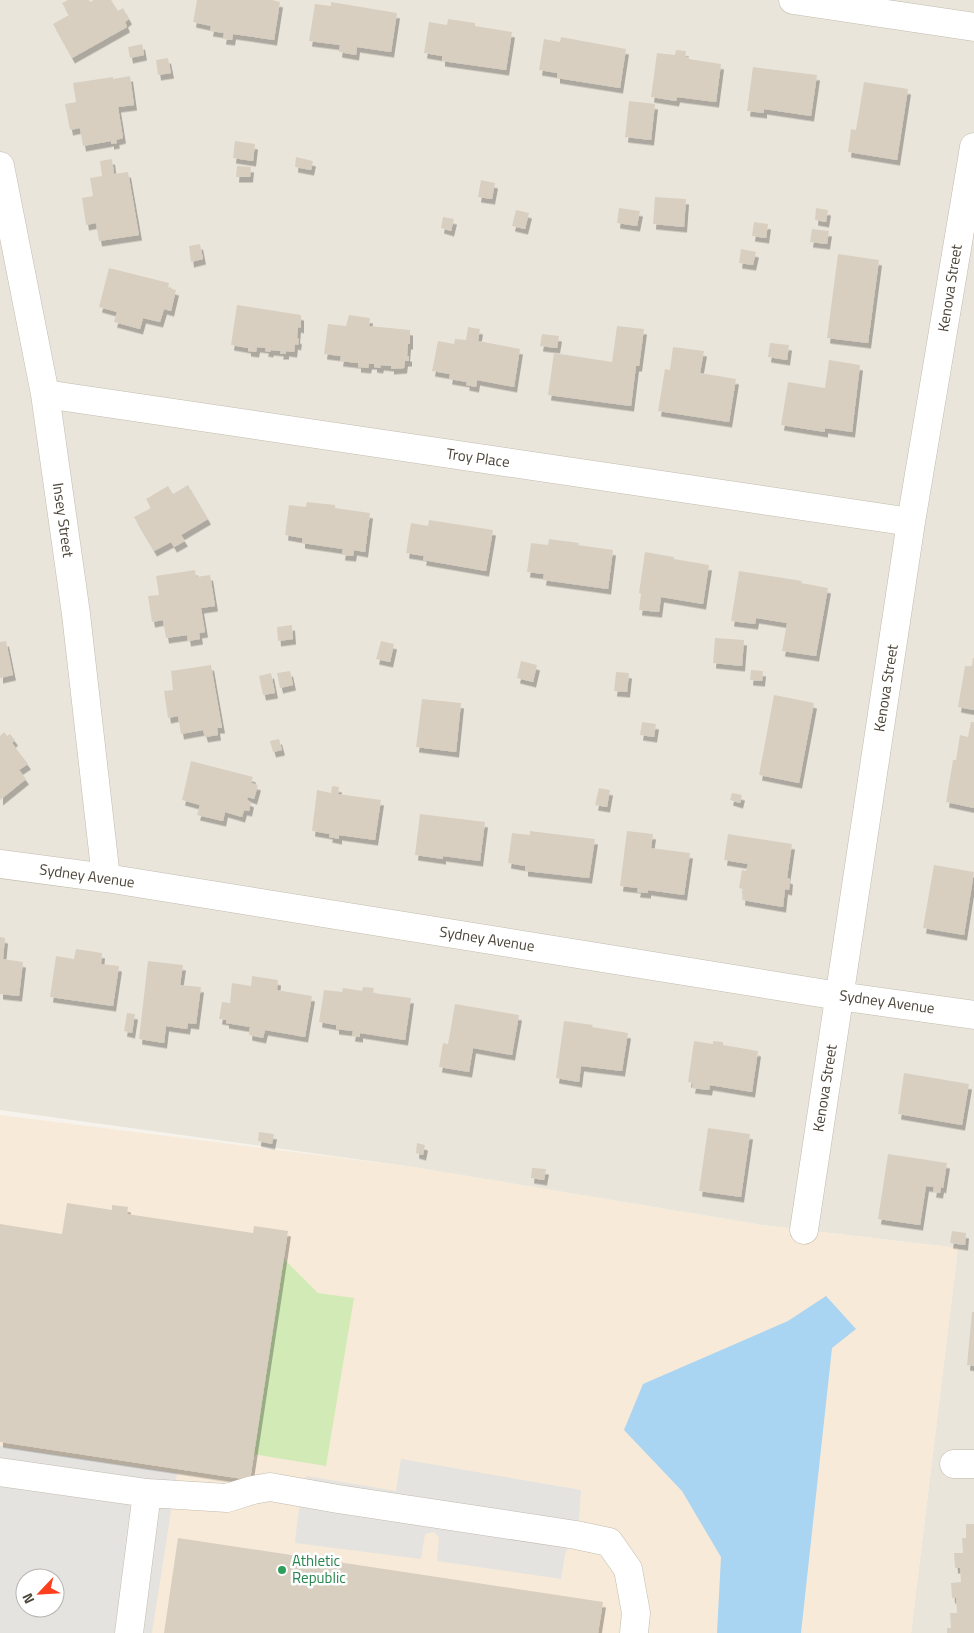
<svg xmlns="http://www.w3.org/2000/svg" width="974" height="1633" viewBox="0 0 974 1633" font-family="'Titillium Web',sans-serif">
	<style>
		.residential { fill: #eae5da }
		.commercial { fill: #f7ead8; fill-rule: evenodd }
		.green { fill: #d2eab5 }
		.parking { fill: #e5e3e0; fill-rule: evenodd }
		.water { fill: #a9d4f2 }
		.building { fill: #d8cfc1; filter: url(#shadow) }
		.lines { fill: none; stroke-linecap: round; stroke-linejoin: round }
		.minor-casing { stroke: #c2bbae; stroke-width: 29 }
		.minor { stroke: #fff; stroke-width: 28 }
		.leisure-dot { fill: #2e9e5b; stroke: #fff; stroke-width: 2 }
		.labels { text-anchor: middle; stroke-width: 5; stroke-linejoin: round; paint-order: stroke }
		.street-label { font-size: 15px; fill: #4b4439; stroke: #fff }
		.leisure-label { font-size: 15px; fill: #27864d; stroke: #fff; text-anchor: start }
	</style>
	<defs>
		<filter id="shadow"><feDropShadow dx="3" dy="5.5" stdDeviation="0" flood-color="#0004"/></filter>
	</defs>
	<rect width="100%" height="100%" fill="#f6f3ec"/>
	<path class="residential" d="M0,0H974V1633H911L958,1248L762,1225L413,1167L0,1110Z"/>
	<path class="commercial" d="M0,1115L413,1167L762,1225L958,1248L911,1633H0ZM25,1578H55V1608H25Z"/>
	<path class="green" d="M281,1256L318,1293L354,1298L326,1466L252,1454Z"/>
	<path class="parking" d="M0,1446L177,1473L152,1633H0ZM25,1578H55V1608H25Z
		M401,1459L581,1490L579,1518L565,1555L561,1579L437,1561L439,1537L434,1532L425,1534L421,1559L295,1543L298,1515L306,1476L396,1491Z"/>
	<path class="water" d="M826,1296L856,1329L832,1348L801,1633H717L721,1557L682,1491L624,1430L643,1384L788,1321Z"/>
	<path class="building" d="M68,0H89L90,2L94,0H111L118,11L123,8L129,19L125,22L127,27L72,58L53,24L69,15L62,3Z
		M197,0H272L280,2L274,40L233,34L232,40L223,39L224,33L210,31L211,26L193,22Z
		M331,2L397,13L391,52L357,47L356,55L339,52L340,45L309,41L315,4L331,6Z
		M448,19L475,23V26L512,32L506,70L442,61V56L424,53L429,22L447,25Z
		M561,37L626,49L620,88L557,78V73L539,70L544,39L560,42Z
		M142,44L144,55L130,58L128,47Z
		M676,50L686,51L685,57H689V59L721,64L716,102L677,97L676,101L651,97L657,53L675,55Z
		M168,58L171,73L158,75L156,60Z
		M753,67L817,75L811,116L764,109V113L747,111Z
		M130,76L134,105L118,107L123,138L116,140L117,143L111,144V141L83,146L80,128L70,130L65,104L76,102L73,83L113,77V79Z
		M864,82L908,89L897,160L848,152L851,129L856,130Z
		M629,101L655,104L651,140L625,137Z
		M235,141L255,144L253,161L233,158Z
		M296,157L313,161L311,170L295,167Z
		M112,159L114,174L128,172L139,235L99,241L96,223L86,225L82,198L93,196L90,178L102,176L100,161Z
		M237,166L251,167L250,177H236Z
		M481,180L495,183L492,199L478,197Z
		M655,197L686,199L684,227L653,224Z
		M619,208L640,211L637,226L617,223Z
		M816,208L828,210L826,222L815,220Z
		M516,210L529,213L525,229L512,226Z
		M443,217L454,219L451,231L441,228Z
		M754,222L768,224L766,238L752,236Z
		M812,229L829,231L827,244L810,242Z
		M200,244L203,259L191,262L189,246Z
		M741,249L756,252L753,265L739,263Z
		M838,254L879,260L868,343L827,338Z
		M109,268L169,283L168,288L176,290L171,311L164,309L160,322L143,318L140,329L114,322L117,312L99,307Z
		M237,305L301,315V328L298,327L297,338L299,339L298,345L295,344L294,352L286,351V354H280L281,351L271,350L270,352L265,351L266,348L257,347L256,352L248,351V348L231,345Z
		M349,315L370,318L369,326L410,330V344H408L407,356H409V361H405L404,368L391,369V366L381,365L380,368L374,367V364H369L368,368L358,367V363L340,361L341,356L324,354L328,324L346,326Z
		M617,326L644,329L639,366H636L631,406L548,395L554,353L612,362Z
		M468,327L480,329L478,341L520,349L514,387L477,380L476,387L466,385L467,382L449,379L450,374L432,371L438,341L454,344L455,339L466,340Z
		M542,334L559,336L557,348L540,346Z
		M770,343L789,345L787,360L768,357Z
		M673,347L704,351L700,373L736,379L729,422L658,411L665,369L670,370Z
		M829,360L860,365L852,432L825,428V432L781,425L788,382L825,388Z
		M188,485L208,519L181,535L185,541L174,547L171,542L154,551L134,517L151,508L146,499L168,486L173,494Z
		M307,502L335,505V508L370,513L365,552L354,550L353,556L342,555L343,549L302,543V538L285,535L289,505L306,507Z
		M429,520L493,530L486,571L423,560L424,556L406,553L411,523L428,526Z
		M549,539L579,543L578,545L613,550L608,589L543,580L544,574L527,572L531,543L548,545Z
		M645,552L674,557V559L709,565L703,604L661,597L659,612L639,610L641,594L639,593Z
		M195,570L196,577L210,575L215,606L201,608L205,632L199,633L200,639L188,641L187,635L166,638L163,620L152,622L148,596L159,595L156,576Z
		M739,571L802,581L801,583L828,588L816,656L782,651L787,623L756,618L755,624L731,621Z
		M292,625L293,639L278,641L277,627Z
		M715,638L744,640L742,666L713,663Z
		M6,641L13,675L0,678V642Z
		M381,641L394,644L390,662L376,659Z
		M973,658H974V710L958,707L965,666H972Z
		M521,661L537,665L533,682L517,678Z
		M211,665L222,728H217L218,735L205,737L203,730L181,734L178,716L168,718L164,691L173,690L171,671Z
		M751,670L763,671L762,681L750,680Z
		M290,671L293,685L280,688L277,673Z
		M616,672L629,673L627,692L614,691Z
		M271,673L275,693L263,695L259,676Z
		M774,695L814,703L799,783L759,775Z
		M422,699L461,703L456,752L416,747Z
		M642,722L656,724L654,737L640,735Z
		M971,722H974V808L946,802L953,760H956L960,735L968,737Z
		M4,732L7,736L10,734L15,740L12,743L28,764L19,770L26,779L0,800V736Z
		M279,739L282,750L273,752L270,741Z
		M191,761L253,777L251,783L258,785L254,799L248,797L247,800L251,802L249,811L244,810L242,817L225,812L223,821L197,815L200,805L182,800Z
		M332,786L339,787L338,794L381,800L375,840L339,835V839L329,837L330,834L312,831L317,790L331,793Z
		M599,788L610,790L607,807L595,805Z
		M732,793L742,795L740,803L730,800Z
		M420,814L485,822L480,861L443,856V859L415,855Z
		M530,831L595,839L589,878L525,871V866L508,863L512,833L530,835Z
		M627,831L653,834L651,848L690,853L684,895L648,890V893L637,892L638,888L620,886Z
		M728,834L792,844L787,878L790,879L789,890L785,889L783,907L742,900L743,889L739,888L742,870L746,871L748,864L724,860Z
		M934,865L974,872L964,935L923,928Z
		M0,937L5,938L3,959L23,962L19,996L0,994Z
		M76,949L102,953L101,964L119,966L113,1006L50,997L56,956L74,959Z
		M148,961L183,965L180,985L201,987L196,1024L188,1023L187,1029L166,1026L164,1043L139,1039Z
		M252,976L278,980L277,990L312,996L305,1037L265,1030L263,1038L249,1035L250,1027L226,1023V1020L219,1019L222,1002L230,1003L232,983L251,986Z
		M363,987L374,988L373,993L411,998L405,1040L360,1033V1037L352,1036L353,1031L336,1029V1025L319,1022L324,990L342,992L343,988L362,991Z
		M455,1004L519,1015L512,1055L473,1048L469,1072L439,1067L443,1043L448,1044Z
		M127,1013L135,1014L132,1033L124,1031Z
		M564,1021L593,1025L592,1027L628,1033L622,1071L581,1066L579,1082L556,1078Z
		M694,1041L713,1044V1041L723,1042V1045L758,1051L752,1092L710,1085L709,1090L692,1088L693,1083L688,1082Z
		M904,1073L969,1084L962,1125L898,1114Z
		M708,1128L750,1134L741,1197L699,1191Z
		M259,1132L274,1134L272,1144L258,1141Z
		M417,1143L425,1145L423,1155L416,1153Z
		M888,1154L947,1163L943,1188L941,1187L940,1193L933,1192L934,1187L926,1186L920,1225L878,1219Z
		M532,1168L546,1169L544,1180L531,1178Z
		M67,1203L112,1210V1205L128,1207L127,1214L253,1233L254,1226L288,1231L250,1480L0,1442V1224L62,1234Z
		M952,1231L966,1233L965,1245L950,1243Z
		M972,1312H974V1366L967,1365Z
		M966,1524H974V1633H947V1628H951L950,1613H957L956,1598H952L951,1583L961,1582L960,1568H955L954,1553H963L962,1538H966Z
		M178,1538L603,1602L598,1633H164Z"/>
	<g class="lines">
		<g class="minor-casing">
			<path id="minor" d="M793,0L974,27
				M0,166L45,394L76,614L106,878
				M45,394L911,522
				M0,864L106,878L839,996L974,1015
				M804,1230L911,522L974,147
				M954,1464H974
				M0,1472L147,1493L227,1498L253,1490L270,1487L338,1499L576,1535L609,1542L628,1569L636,1613L634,1633
				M129,1633L147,1493"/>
		</g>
		<use href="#minor" class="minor"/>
	</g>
	<circle class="leisure-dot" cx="282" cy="1570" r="5"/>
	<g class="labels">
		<g class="street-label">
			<text transform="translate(950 288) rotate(-81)" y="5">Kenova Street</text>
			<text transform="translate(478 458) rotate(8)" y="5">Troy Place</text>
			<text transform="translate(63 520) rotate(82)" y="5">Insey Street</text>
			<text transform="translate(886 688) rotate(-81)" y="5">Kenova Street</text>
			<text transform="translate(87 876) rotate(8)" y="5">Sydney Avenue</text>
			<text transform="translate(487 939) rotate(9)" y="5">Sydney Avenue</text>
			<text transform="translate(887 1002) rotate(8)" y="5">Sydney Avenue</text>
			<text transform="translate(825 1088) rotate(-81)" y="5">Kenova Street</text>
		</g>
		<g class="leisure-label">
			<text x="292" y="1566">Athletic<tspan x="292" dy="17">Republic</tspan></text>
		</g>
	</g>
	<g transform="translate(40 1593) rotate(245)"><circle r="24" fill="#ffffff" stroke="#b7b4b0"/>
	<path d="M0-4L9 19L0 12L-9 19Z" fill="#fc3f1d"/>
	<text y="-8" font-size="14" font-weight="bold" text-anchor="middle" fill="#4b4439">N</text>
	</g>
</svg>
